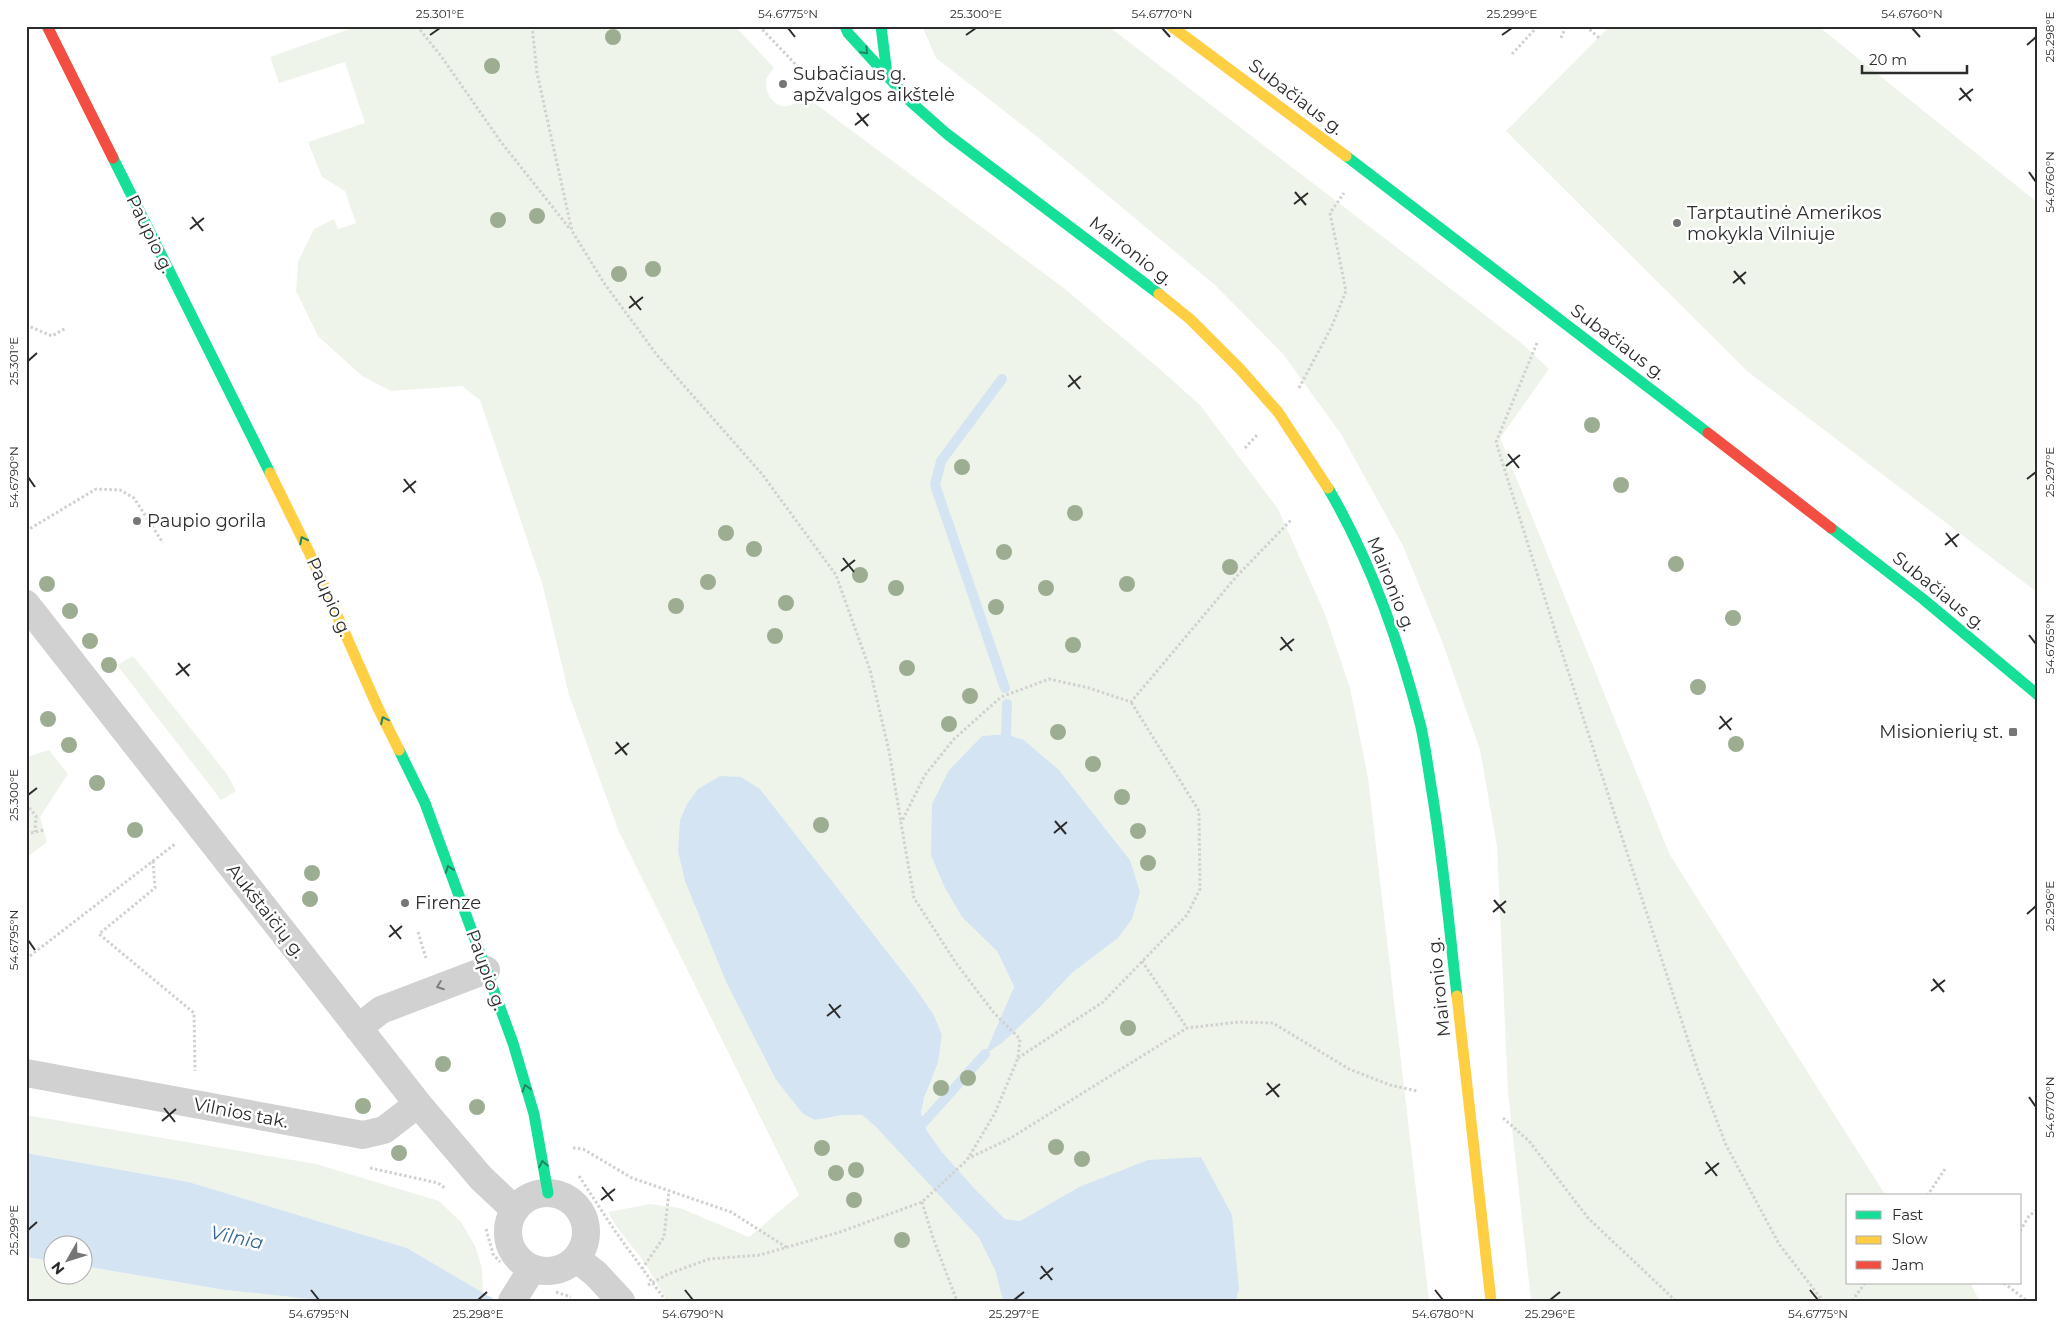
<svg xmlns="http://www.w3.org/2000/svg" width="2064" height="1327" viewBox="0 0 2064 1327" font-family="Montserrat,sans-serif">
	<style>
		.green { fill: #eef4ea; fill-rule: evenodd }
		.water { fill: #d5e4f2 }
		.lines { fill: none; stroke-linecap: round; stroke-linejoin: round }
		.stream { stroke: #d5e4f2; stroke-width: 10 }
		.path { stroke: #d1d1d1; stroke-width: 3; stroke-dasharray: 2.5 2.5; stroke-linecap: butt }
		.street { stroke: #d1d1d1; stroke-width: 28 }
		.fast { stroke: #16e098; stroke-width: 11 }
		.slow { stroke: #ffcf43; stroke-width: 11 }
		.jam { stroke: #f24e42; stroke-width: 11 }
		.tree { fill: #9cad92 }
		.oneway { stroke: #218662 }
		.oneway2 { stroke: #7e7e7e }
		.ticks { fill: none; stroke: #2c2c2c; stroke-width: 2 }
		.poi-dot { fill: #767676; stroke: #fff; stroke-width: 2 }
		.labels { text-anchor: middle; stroke-width: 5; stroke-linejoin: round; paint-order: stroke }
		.poi-label { font-size: 18px; fill: #2c2c2c; stroke: #fff; text-anchor: start }
		.street-label { font-size: 18px; fill: #2c2c2c; stroke: #fff }
		.water-label { font-size: 19px; font-style: italic; fill: #376792; stroke: #fff }
		.neatline { fill: none; stroke: #2c2c2c; stroke-width: 2 }
		.ticks-label { font-size: 12px; text-anchor: middle; fill: #2c2c2c }
	</style>
	<rect width="100%" height="100%" fill="#fff"/>
	<path class="green" d="M358,26H735L774,68C771,72 766,77 766,82C765,95 777,111 791,105C796,104 801,99 805,96L1065,289L1155,365L1200,405L1278,509L1325,614L1350,688L1368,778L1429,1301H1236L1239,1289L1079,1187L1020,1221L1005,1219L975,1189L942,1152L927,1131L921,1113L924,1098L938,1063L942,1035L934,1015L914,986L760,789L727,984L776,1080L803,1114L815,1120L843,1115H862L875,1126L979,1238L995,1270L1003,1301H667L645,1263L616,1226L608,1212L650,1204L680,1208L749,1237L799,1195L619,832L569,695L543,586L480,400L462,386L391,391L362,376L318,336L296,291L298,262L314,229L334,219L338,229L356,223L345,191L322,177L308,142L365,123L345,62L279,83L270,57ZM1006,734L1024,740L1059,770L1130,860L1118,938L1072,973L1041,1006L986,1052L1014,988L997,951L949,770L982,736Z
		M922,26H1108L1520,342L1549,369L1500,438L1670,855L1886,1196H1848V1283H1970L1980,1301H1531L1508,1092L1497,846L1480,750L1442,641L1403,546L1341,434L1283,354L1215,285L1040,139L936,58Z
		M1606,26H1818L2038,203V396L2035,399L2038,402V593L1747,371L1506,131L1608,28Z
		M133,656L227,774L236,791L221,800L117,665Z
		M49,750L68,774L40,817L47,842L26,858V757Z
		M26,1115L316,1164L439,1201L461,1222L475,1246L482,1268L483,1293L407,1248L189,1182L26,1153Z
		M26,1257L52,1261V1274H82L83,1266L225,1290L328,1301H26Z"/>
	<path class="water" d="M1006,734L1024,740L1059,770L1130,860L1140,892L1132,919L1118,938L1072,973L1041,1006L1002,1043L985,1054L1014,987L997,951L962,917L944,886L931,855L932,804L949,770L982,736Z
		M720,776L741,777L760,789L914,986L934,1015L942,1035L938,1063L924,1098L921,1113L927,1131L942,1152L975,1189L1005,1219L1020,1221L1079,1187L1148,1160L1201,1157L1232,1215L1239,1289L1236,1301H1003L995,1270L979,1238L875,1126L862,1115H843L815,1120L803,1114L776,1080L727,984L685,881L678,851L680,820L687,804L698,789Z
		M26,1153L189,1182L407,1248L497,1301H328L225,1290L83,1266L82,1244H52V1261L26,1257Z"/>
	<g class="lines">
		<path class="stream" d="M1002,379L941,461L935,485L1005,688
			M1006,734L1007,704
			M924,1122L985,1054"/>
		<path class="path" d="M417,26L441,56L501,142L570,229
			M532,26L537,73L572,231L604,283L657,355L762,474L836,575L870,670L889,751L901,822
			M759,26L799,68
			M1586,26L1599,38
			M1561,38L1566,26
			M1512,54L1538,26
			M26,325L52,336L66,328
			M1537,343L1496,442L1557,637L1697,1068L1726,1145L1779,1244L1823,1301
			M1299,388L1331,328L1346,291L1330,213L1344,193
			M1245,448L1257,435
			M26,531L96,489L120,490L134,498L163,543
			M26,804L36,816L35,832
			M26,834L44,830
			M153,861L155,888L99,934L194,1013L195,1071
			M418,932L426,958
			M26,959L175,844
			M1142,961L1187,1028
			M1018,1058L1103,1002L1187,915L1200,889L1199,811L1131,702
			M1503,1118L1529,1141L1588,1218L1676,1301
			M573,1148L583,1149L632,1178L731,1212L786,1247
			M967,1159L1009,1139L1187,1028L1239,1022L1273,1023L1349,1069L1390,1085L1417,1091
			M370,1168L438,1183L445,1188
			M579,1176L615,1231L666,1301
			M1927,1196L1945,1169
			M922,1202L933,1238L957,1301
			M486,1229L493,1254L500,1262
			M2020,1231L2029,1216L2038,1209
			M642,1269L664,1237L669,1191
			M2004,1283L2027,1301
			M648,1285L668,1274L709,1259L760,1255L840,1232L922,1202L967,1160L995,1113L1018,1058L1020,1039L994,1013L956,963L914,898L901,823L925,775L954,739L1001,697L1049,679L1089,688L1131,702L1236,577L1292,519
			M556,1292L571,1297
			M1852,1301L1865,1283"/>
		<path class="street" d="M26,604L418,1104L481,1178L515,1210
			M358,1028L381,1010L486,970
			M26,1073L363,1135L384,1130L418,1104
			M508 1232a39 39 0 1 1 78 0a39 39 0 1 1-78 0Z
			M576,1258L596,1274L621,1301
			M512,1301L532,1269"/>
		<path class="fast" d="M845,26L848,33L912,103L947,134L1159,294
			M881,26L887,74
			M1346,156L1708,433
			M113,158L270,473
			M1328,488C1371,561 1400,644 1421,727C1425,746 1428,766 1431,786C1443,856 1449,926 1457,996
			M1831,528L1923,599L2038,695
			M399,750L425,803L513,1043L534,1114L548,1193"/>
		<path class="slow" d="M1171,26L1346,156
			M1159,294L1190,319L1240,369L1278,412L1328,488
			M270,473L309,552L378,708L399,750
			M1457,996L1491,1301"/>
		<path class="jam" d="M47,26L113,158
			M1708,433L1831,528"/>
	</g>
	<g class="tree">
		<circle cx="613" cy="37" r="8"/>
		<circle cx="492" cy="66" r="8"/>
		<circle cx="537" cy="216" r="8"/>
		<circle cx="498" cy="220" r="8"/>
		<circle cx="653" cy="269" r="8"/>
		<circle cx="619" cy="274" r="8"/>
		<circle cx="1592" cy="425" r="8"/>
		<circle cx="962" cy="467" r="8"/>
		<circle cx="1621" cy="485" r="8"/>
		<circle cx="1075" cy="513" r="8"/>
		<circle cx="726" cy="533" r="8"/>
		<circle cx="754" cy="549" r="8"/>
		<circle cx="1004" cy="552" r="8"/>
		<circle cx="1676" cy="564" r="8"/>
		<circle cx="1230" cy="567" r="8"/>
		<circle cx="860" cy="575" r="8"/>
		<circle cx="708" cy="582" r="8"/>
		<circle cx="47" cy="584" r="8"/>
		<circle cx="1127" cy="584" r="8"/>
		<circle cx="896" cy="588" r="8"/>
		<circle cx="1046" cy="588" r="8"/>
		<circle cx="786" cy="603" r="8"/>
		<circle cx="676" cy="606" r="8"/>
		<circle cx="996" cy="607" r="8"/>
		<circle cx="70" cy="611" r="8"/>
		<circle cx="1733" cy="618" r="8"/>
		<circle cx="775" cy="636" r="8"/>
		<circle cx="90" cy="641" r="8"/>
		<circle cx="1073" cy="645" r="8"/>
		<circle cx="109" cy="665" r="8"/>
		<circle cx="907" cy="668" r="8"/>
		<circle cx="1698" cy="687" r="8"/>
		<circle cx="970" cy="696" r="8"/>
		<circle cx="48" cy="719" r="8"/>
		<circle cx="949" cy="724" r="8"/>
		<circle cx="1058" cy="732" r="8"/>
		<circle cx="1736" cy="744" r="8"/>
		<circle cx="69" cy="745" r="8"/>
		<circle cx="1093" cy="764" r="8"/>
		<circle cx="97" cy="783" r="8"/>
		<circle cx="1122" cy="797" r="8"/>
		<circle cx="821" cy="825" r="8"/>
		<circle cx="135" cy="830" r="8"/>
		<circle cx="1138" cy="831" r="8"/>
		<circle cx="1148" cy="863" r="8"/>
		<circle cx="312" cy="873" r="8"/>
		<circle cx="310" cy="899" r="8"/>
		<circle cx="1128" cy="1028" r="8"/>
		<circle cx="443" cy="1064" r="8"/>
		<circle cx="968" cy="1078" r="8"/>
		<circle cx="941" cy="1088" r="8"/>
		<circle cx="363" cy="1106" r="8"/>
		<circle cx="477" cy="1107" r="8"/>
		<circle cx="1056" cy="1147" r="8"/>
		<circle cx="822" cy="1148" r="8"/>
		<circle cx="399" cy="1153" r="8"/>
		<circle cx="1082" cy="1159" r="8"/>
		<circle cx="856" cy="1170" r="8"/>
		<circle cx="836" cy="1173" r="8"/>
		<circle cx="854" cy="1200" r="8"/>
		<circle cx="902" cy="1240" r="8"/>
	</g>
	<defs><path id="oneway-chevron" d="M-2-3.5L2.5 0L-2 3.5" fill="none" stroke-width="1.6" stroke-linecap="round" stroke-linejoin="round" transform="scale(1.25)"/></defs>
	<g class="oneway">
		<use href="#oneway-chevron" transform="translate(865 51) rotate(46)"/>
		<use href="#oneway-chevron" transform="translate(303 540) rotate(-117)"/>
		<use href="#oneway-chevron" transform="translate(384 720) rotate(-116)"/>
		<use href="#oneway-chevron" transform="translate(449 869) rotate(-110)"/>
		<use href="#oneway-chevron" transform="translate(526 1088) rotate(-107)"/>
		<use href="#oneway-chevron" transform="translate(543 1164) rotate(-101)"/>
	</g>
	<use class="oneway2" href="#oneway-chevron" transform="translate(440 986) rotate(160)"/>
	<path class="ticks" d="M788,28L795,37M1162,28L1170,37M1912,28L1920,37M430,35L440,28M966,35L976,28M1502,35L1512,28M2027,45L2036,37M1960,88L1971,101M1959,100L1973,89M857,113L868,126M855,125L869,114M2029,172L2036,182M1295,192L1306,205M1294,204L1308,193M192,217L203,231M190,229L204,218M1734,271L1745,284M1733,283L1746,272M630,296L641,310M629,308L643,297M28,361L37,353M1069,375L1080,389M1068,387L1081,376M1508,454L1519,468M1506,466L1520,455M28,477L35,487M404,479L415,493M2027,479L2036,472M403,492L416,481M1946,533L1957,547M1945,545L1959,534M843,558L854,572M841,571L855,560M2029,635L2036,644M1281,637L1292,651M1280,650L1294,639M178,663L189,676M176,675L190,664M1720,716L1731,730M1719,729L1732,718M616,742L627,755M615,754L629,743M28,795L37,788M1055,821L1066,834M1054,833L1067,822M1494,900L1505,913M1493,912L1506,901M2027,914L2036,906M390,925L401,939M389,937L402,926M28,940L35,950M1933,979L1944,992M1931,991L1945,980M829,1004L840,1018M827,1016L841,1005M1267,1083L1279,1097M1266,1095L1280,1084M2029,1097L2036,1107M164,1108L175,1122M162,1121L176,1109M1706,1162L1717,1176M1705,1174L1719,1163M602,1187L613,1201M601,1200L615,1189M28,1230L37,1222M1041,1266L1052,1280M1040,1279L1053,1268M311,1290L319,1300M685,1290L693,1300M1435,1290L1443,1300M1810,1290L1818,1300M478,1300L487,1292M1014,1300L1024,1292M1550,1300L1560,1292"/>
	<g class="poi-dot">
		<circle cx="783" cy="84" r="5"/>
		<circle cx="1677" cy="223" r="5"/>
		<circle cx="137" cy="521" r="5"/>
		<rect x="2008" y="727" width="10" height="10" rx="2.5"/>
		<circle cx="405" cy="903" r="5"/>
	</g>
	<g class="labels">
		<g class="poi-label">
			<text x="793" y="80">Subačiaus g.<tspan x="793" dy="21">apžvalgos aikštelė</tspan></text>
			<text x="1687" y="219">Tarptautinė Amerikos<tspan x="1687" dy="21">mokykla Vilniuje</tspan></text>
			<text x="147" y="527">Paupio gorila</text>
			<text x="2003" y="738" text-anchor="end">Misionierių st.</text>
			<text x="415" y="909">Firenze</text>
		</g>
		<g class="street-label">
			<text transform="translate(1296 97) rotate(37)" y="6">Subačiaus g.</text>
			<text transform="translate(150 234) rotate(64)" y="6">Paupio g.</text>
			<text transform="translate(1131 251) rotate(38)" y="6">Maironio g.</text>
			<text transform="translate(1618 342) rotate(37)" y="6">Subačiaus g.</text>
			<text transform="translate(1391 584) rotate(68)" y="6">Maironio g.</text>
			<text transform="translate(1939 591) rotate(39)" y="6">Subačiaus g.</text>
			<text transform="translate(329 597) rotate(66)" y="6">Paupio g.</text>
			<text transform="translate(266 911) rotate(52)" y="6">Aukštaičių g.</text>
			<text transform="translate(486 970) rotate(70)" y="6">Paupio g.</text>
			<text transform="translate(1439 987) rotate(-96)" y="6">Maironio g.</text>
			<text transform="translate(241 1113) rotate(11)" y="6">Vilnios tak.</text>
		</g>
		<g class="water-label">
			<text transform="translate(237 1237) rotate(12)" y="7">Vilnia</text>
		</g>
	</g>
	<rect width="2064" height="1327" fill="none" stroke="#ffffff" stroke-width="55"/>
	<rect x="1846" y="1194" width="175" height="90" fill="#ffffff" stroke="#ababab"/>
	<rect x="1856" y="1211" width="25" height="8" fill="#16e098" stroke="#ababab"/>
	<text x="1892" y="1220" font-size="15" fill="#2c2c2c">Fast</text>
	<rect x="1856" y="1236" width="25" height="8" fill="#ffcf43" stroke="#ababab"/>
	<text x="1892" y="1244" font-size="15" fill="#2c2c2c">Slow</text>
	<rect x="1856" y="1261" width="25" height="8" fill="#f24e42" stroke="#ababab"/>
	<text x="1892" y="1270" font-size="15" fill="#2c2c2c">Jam</text>
	<g transform="translate(68 1260) rotate(231)"><circle r="24" fill="#ffffff" stroke="#ababab"/>
	<path d="M0-4L9 19L0 12L-9 19Z" fill="#767676"/>
	<text y="-8" font-size="14" font-weight="bold" text-anchor="middle" fill="#2c2c2c">N</text>
	</g>
	<path d="M1862 65v8h105v-8" fill="none" stroke="#2c2c2c" stroke-width="2.5"/>
	<text x="1869" y="65" font-size="15" fill="#2c2c2c" stroke="#ffffff" stroke-width="4" paint-order="stroke">20 m</text>
	<rect x="28" y="28" width="2008" height="1272" class="neatline"/>
	<g class="ticks-label">
		<text x="440" y="18">25.301°E</text>
		<text x="788" y="18">54.6775°N</text>
		<text x="976" y="18">25.300°E</text>
		<text x="1162" y="18">54.6770°N</text>
		<text x="1512" y="18">25.299°E</text>
		<text x="1912" y="18">54.6760°N</text>
		<text transform="translate(2050 37) rotate(-90)" y="4">25.298°E</text>
		<text transform="translate(2050 182) rotate(-90)" y="4">54.6760°N</text>
		<text transform="translate(14 361) rotate(-90)" y="4">25.301°E</text>
		<text transform="translate(2050 472) rotate(-90)" y="4">25.297°E</text>
		<text transform="translate(14 477) rotate(-90)" y="4">54.6790°N</text>
		<text transform="translate(2050 644) rotate(-90)" y="4">54.6765°N</text>
		<text transform="translate(14 795) rotate(-90)" y="4">25.300°E</text>
		<text transform="translate(2050 906) rotate(-90)" y="4">25.296°E</text>
		<text transform="translate(14 940) rotate(-90)" y="4">54.6795°N</text>
		<text transform="translate(2050 1107) rotate(-90)" y="4">54.6770°N</text>
		<text transform="translate(14 1230) rotate(-90)" y="4">25.299°E</text>
		<text x="319" y="1318">54.6795°N</text>
		<text x="478" y="1318">25.298°E</text>
		<text x="693" y="1318">54.6790°N</text>
		<text x="1014" y="1318">25.297°E</text>
		<text x="1443" y="1318">54.6780°N</text>
		<text x="1550" y="1318">25.296°E</text>
		<text x="1818" y="1318">54.6775°N</text>
	</g>
</svg>
